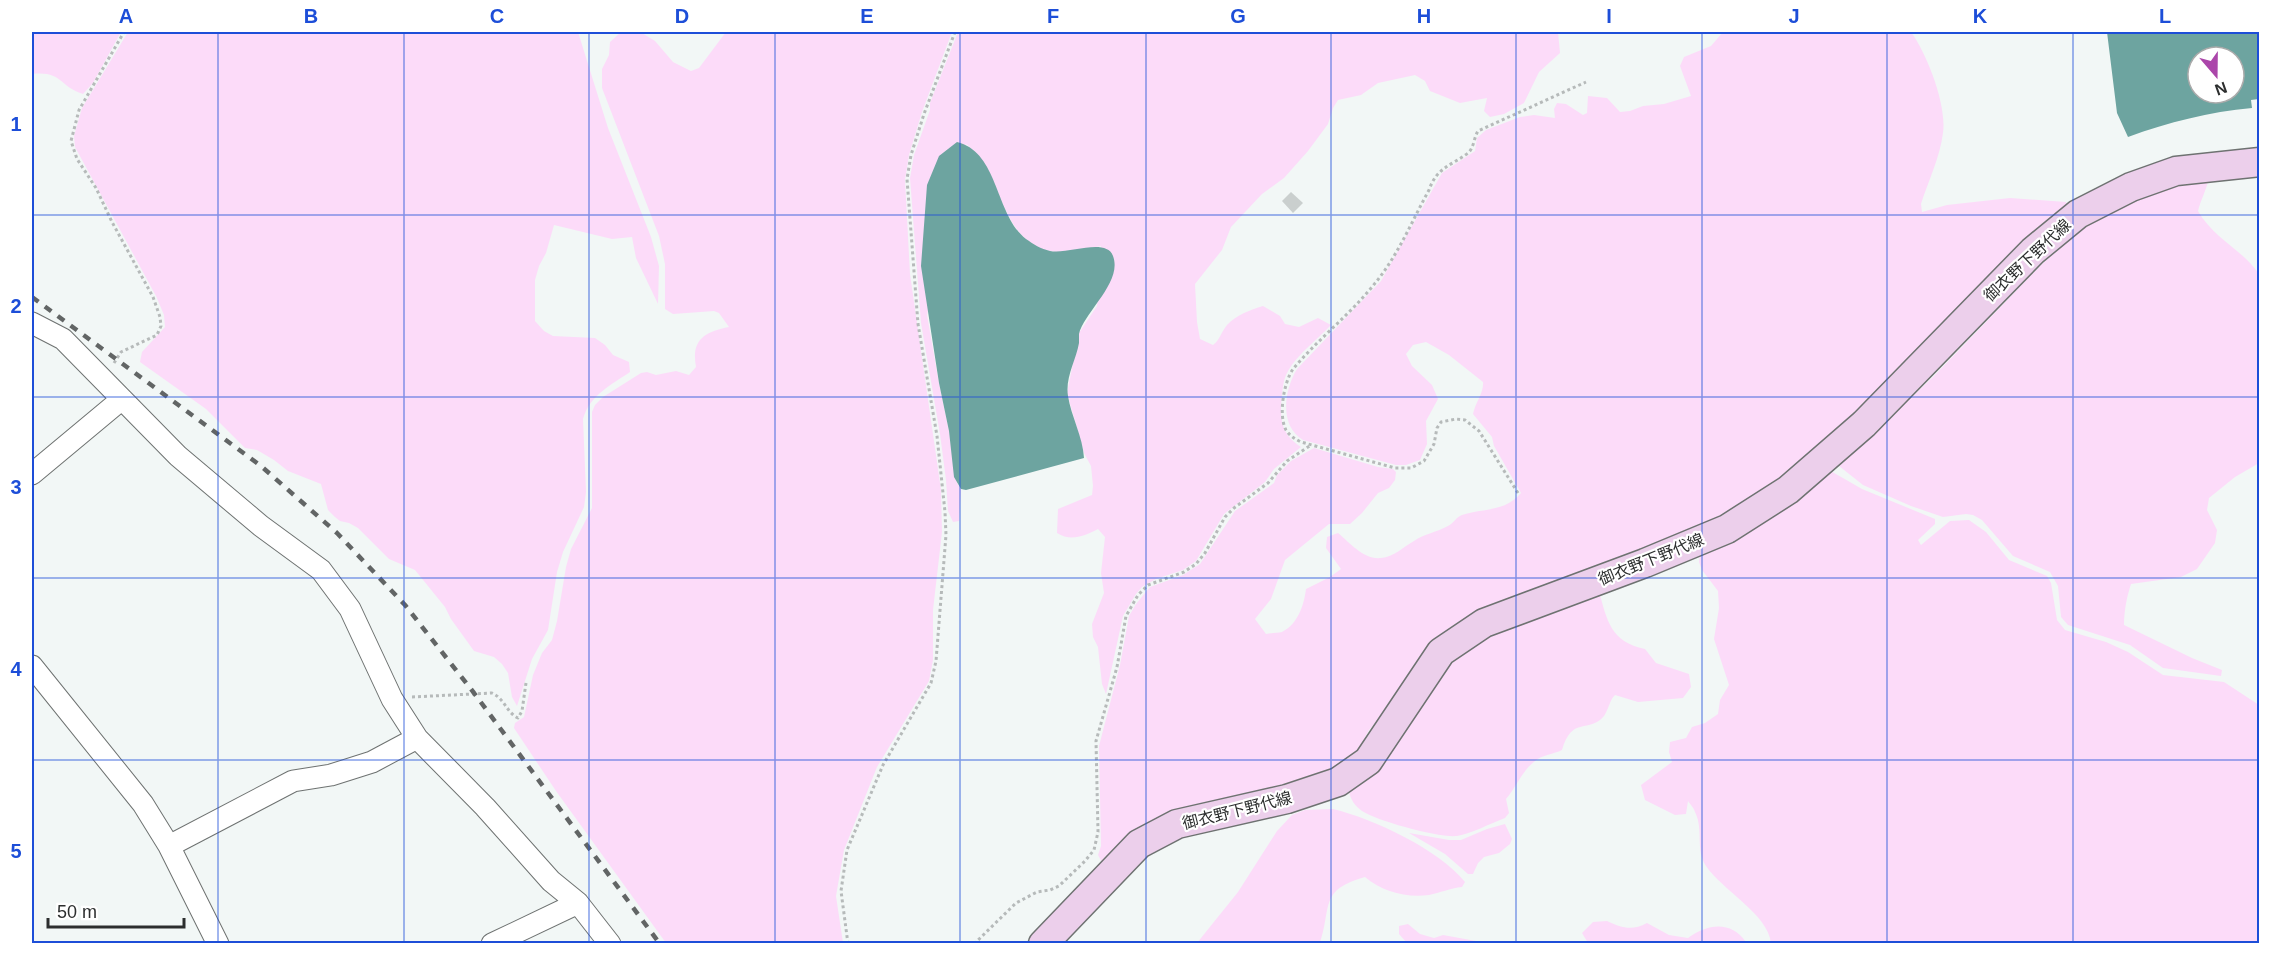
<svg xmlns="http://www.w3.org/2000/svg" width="2291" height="975" viewBox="0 0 2291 975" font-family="Arial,'Noto Sans JP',sans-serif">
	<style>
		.green { fill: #fcdbf9 }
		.water { fill: #6da4a0; fill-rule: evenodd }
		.building { fill: #cacfce }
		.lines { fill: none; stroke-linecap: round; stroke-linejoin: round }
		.street-casing { stroke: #6e7271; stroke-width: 23 }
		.secondary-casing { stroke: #6e7271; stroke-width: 31 }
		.path { stroke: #b6baba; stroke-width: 3; stroke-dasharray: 3 3; stroke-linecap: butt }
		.street { stroke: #fff; stroke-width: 21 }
		.secondary { stroke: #eccfeb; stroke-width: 28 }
		.rail { stroke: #626565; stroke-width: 4.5; stroke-dasharray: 8 8; stroke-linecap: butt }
		.grid { fill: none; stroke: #1d4ed8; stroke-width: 1.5; stroke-opacity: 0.55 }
		.labels { text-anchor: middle; stroke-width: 4.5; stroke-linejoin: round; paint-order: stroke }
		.street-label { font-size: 16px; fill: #2c2e2e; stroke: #fff }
		.neatline { fill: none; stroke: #1d4ed8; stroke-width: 2 }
		.grid-label { font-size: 20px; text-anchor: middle; font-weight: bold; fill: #1d4ed8 }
	</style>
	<rect width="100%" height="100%" fill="#f2f7f6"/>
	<path class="green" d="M32,32H121L93,83L83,94C58,86 63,71 32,74Z
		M128,32H578L608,128L651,237L659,266L658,304L636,258L632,237L612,239L554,225L546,253L539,266L535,280V321L544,331L553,336L595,338L605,345L613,355L629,362L630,372C611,385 590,395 583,419L586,492L584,507L563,552L557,572L548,630L532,659L517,706L512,697L508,673L502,664L494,657L474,651L451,619L445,607L415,570L389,559L358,528L349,523L340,521L335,517L328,510L321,484L288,471L274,460L257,450L245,448L206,409L140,362L142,352L165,327L164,315L156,296L75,147L74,136L82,108Z
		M621,32L642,33L655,41L673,62L691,71L699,68L726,32H952L922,112L909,155L905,180L910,274L941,490L942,532L933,610V660L929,681L877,767L844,850L836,896L843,943H666L556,791L514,728L515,723L524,717L533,675L542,653L552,640L557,621L566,567L571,549L592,508V412L595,405L603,397L641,373L647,372L656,375L676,371L689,375L696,367C691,340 704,332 729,327L719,313L714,311L673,314L665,309V264L659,236L602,88V69L609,55L610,42Z
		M958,32H1558L1560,53L1539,72L1524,103L1504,114L1490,117L1484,111L1487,98L1460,103L1430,91L1425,81L1415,75L1378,83L1361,95L1338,100L1333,108L1328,124L1308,151L1284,178L1262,194L1231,227L1222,250L1195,284L1197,322L1200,339L1213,345C1220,340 1221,332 1227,325C1236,315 1250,310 1263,306L1280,316L1285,324L1299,327L1318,318L1331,325C1317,340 1295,356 1286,375C1282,385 1282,397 1281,407C1281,427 1285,436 1301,447L1274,469L1265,482L1224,514L1196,561L1183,570L1156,579L1142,587L1136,594L1123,616L1106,694L1102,684L1098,647L1093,637L1092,624L1104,593L1101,573L1105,537L1098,529C1084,536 1071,542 1057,533L1058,509L1092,495L1093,486L1091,466L1084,453L1067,393L1079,333L1097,306L1101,246C1085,249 1066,255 1050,251C1009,243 1003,196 985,165C980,156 973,150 966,144L927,315L939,383L949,431L957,483L961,489L959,521L953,522L948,511L946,480L940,434L921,323L910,178L914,155L930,110V103Z
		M1723,32H1911C1927,54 1947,105 1943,133C1940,157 1928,182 1921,204L1922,212L1947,205L2010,198L2066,202L2068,209L1860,419L1748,504L1681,539L1575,580L1410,682L1391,699L1379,719L1369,730L1360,747L1343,766L1286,793L1201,804L1180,812L1103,864L1098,855L1101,846L1099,746L1120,665L1129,616L1136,604L1150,587L1183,575L1200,564L1235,511L1274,483L1277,475L1291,461L1314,448L1378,467L1393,469L1396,472L1395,480L1389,488L1378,493L1362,513L1350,524H1329L1285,560L1271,599L1255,619L1266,634C1271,633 1278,633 1282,632C1298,624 1304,605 1306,589L1330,577L1341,569L1326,548L1327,537L1338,533C1350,543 1364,560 1381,558C1394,557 1403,547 1414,541C1424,534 1437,532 1448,526C1454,523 1456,517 1462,515C1484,508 1505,512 1521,493L1494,446L1492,437L1473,414C1475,403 1484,393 1483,382L1449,355L1426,342L1413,345L1406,354L1412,366L1432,385L1438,399L1426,421L1427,444L1420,460L1406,465H1396L1303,440C1279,426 1284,390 1297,369L1381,281L1442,173L1475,151L1477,138L1486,130L1520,117L1534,115L1555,118L1554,109L1557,103L1566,104L1583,115L1587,113L1588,96L1607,98L1620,112L1630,111L1643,106L1664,104L1691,96L1680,66L1684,57L1711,46Z
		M2209,177C2207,189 2201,199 2198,211C2214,239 2242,249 2259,274V463L2235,477L2209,498L2207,510L2217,530L2215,543L2197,569L2181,577L2131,584C2127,596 2124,611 2124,625L2192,658L2222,670L2221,676L2163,668L2130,645L2068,625L2061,617L2058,586L2050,572L2013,556L1982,520L1973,515L1966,514L1943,517L1911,506L1863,485L1839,466L1933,377L2042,264L2088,223L2128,201L2176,183Z
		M1829,470L1862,489L1935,519V524L1918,540L1921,545L1950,521L1969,520L1986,532L2009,560L2047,576L2051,583L2057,620L2065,630L2106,642L2128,652L2163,675L2224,682L2259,705V943H1771C1768,914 1722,890 1706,866C1695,849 1704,830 1695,812C1694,808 1690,804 1688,801L1686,814L1675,815L1645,800L1641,785L1672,762L1669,752L1670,742L1686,738L1692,727L1705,723L1718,714L1720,700L1729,685L1714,639L1719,608L1718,591L1702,570L1699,562L1700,552Z
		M1599,591C1607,621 1611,642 1645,649L1656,663L1689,674L1691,687L1683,698L1638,702L1615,695C1609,701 1609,709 1604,716C1589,734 1572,715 1562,750C1554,754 1542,755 1535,761C1521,772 1517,786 1506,799L1509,813L1505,818C1491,823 1471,834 1457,836C1439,838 1377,821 1362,811C1355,806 1351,800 1349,792L1436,676L1475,640Z
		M1333,809C1374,819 1438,849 1465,882L1462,887C1450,888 1440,893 1429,895C1406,898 1383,892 1365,877C1319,890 1332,906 1320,943H1197L1238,892L1277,831L1292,815L1305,810Z
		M1505,824L1512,839L1510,844L1499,853L1484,857L1478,863L1473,874H1468L1445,854L1409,833L1449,840H1461L1487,829Z
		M1607,921C1622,928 1632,931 1647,923L1669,935L1688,938C1707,924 1731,920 1746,942L1745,944L1588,943L1582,933L1593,922Z
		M1408,924L1420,934L1434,938L1443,935L1487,943H1407L1399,934V926Z"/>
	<path class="water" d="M2107,32H2259V99L2251,100L2252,108C2209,112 2169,122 2128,137L2117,113ZM2198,57H2234V93H2198Z
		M957,142C999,152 995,215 1026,239C1033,244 1041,249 1050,251C1067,255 1106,237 1113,256C1123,282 1084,312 1079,334C1079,337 1079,340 1079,343C1076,360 1065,378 1068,396C1071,416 1083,437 1084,458L966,490L961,489L954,477L949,431L939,383L921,266L927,185L939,156Z"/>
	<path class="building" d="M1291,192L1303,203L1293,213L1282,201Z"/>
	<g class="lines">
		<g class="street-casing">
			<path id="street" d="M32,323L63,339L178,456L261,526L321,570L350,609L392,699L417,738L485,807L551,881L578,903L610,944
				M32,474L122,399
				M32,666L143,804L169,846L218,944
				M169,846L293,781L331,775L372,762L417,738
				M492,944L578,903"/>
		</g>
		<g class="secondary-casing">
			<path id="secondary" d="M1043,944L1139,844L1177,824L1287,799L1338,782L1368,761L1441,652L1484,623L1645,563L1727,529L1788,490L1864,424L2033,251L2078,214L2131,187L2176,171L2260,162"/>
		</g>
		<path class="path" d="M114,363L121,352L157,335L161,326L160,317L153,297L112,222L96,188L77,159L71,141L79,110L124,32
			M1518,493L1479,431L1465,420L1456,419L1441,422L1437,428L1434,444L1424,461L1411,468H1395L1301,442C1295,439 1290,436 1286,430C1278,415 1284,382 1293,369C1319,338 1351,314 1376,282C1398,255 1412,221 1429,190C1437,167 1451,166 1468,153C1474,148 1474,137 1478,131L1586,82
			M412,697L492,693C505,699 506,712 518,718L522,711L526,683
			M848,944L841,891L847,850L883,765L931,683L936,661L946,535L945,512L937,436L918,324L907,179L911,155L924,114L955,32
			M974,944L1016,903L1037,892L1050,890L1059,886L1085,861L1094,850L1098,832L1096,741L1117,667L1126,616L1138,595L1148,585L1184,572L1196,564L1205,553L1225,517L1234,508L1268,483L1287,461L1311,445"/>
		<use href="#street" class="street"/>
		<use href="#secondary" class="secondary"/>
		<path class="rail" d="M32,297L261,466L337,533L405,605L474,693L660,944"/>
	</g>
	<path class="grid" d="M218,32V944M404,32V944M589,32V944M775,32V944M960,32V944M1146,32V944M1331,32V944M1516,32V944M1702,32V944M1887,32V944M2073,32V944M32,215H2260M32,397H2260M32,578H2260M32,760H2260"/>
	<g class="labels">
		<g class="street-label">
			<text transform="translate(2027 260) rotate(-43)" y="6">御衣野下野代線</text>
			<text transform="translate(1651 559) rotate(-22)" y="6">御衣野下野代線</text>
			<text transform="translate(1237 810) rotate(-14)" y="6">御衣野下野代線</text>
		</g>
	</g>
	<rect width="2291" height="975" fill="none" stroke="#ffffff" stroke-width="66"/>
	<g transform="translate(2216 75) rotate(160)"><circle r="28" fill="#ffffff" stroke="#ababab" stroke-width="1.5"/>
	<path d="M0-4.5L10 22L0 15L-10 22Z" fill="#ab46aa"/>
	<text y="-9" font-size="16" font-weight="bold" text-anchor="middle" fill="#2c2e2e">N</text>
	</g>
	<path d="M48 918v9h136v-9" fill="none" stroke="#2c2e2e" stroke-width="3"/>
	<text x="57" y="918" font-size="18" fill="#2c2e2e" stroke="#ffffff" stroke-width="4.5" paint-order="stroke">50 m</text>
	<rect x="33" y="33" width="2225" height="909" class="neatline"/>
	<g class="grid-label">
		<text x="126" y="23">A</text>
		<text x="311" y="23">B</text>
		<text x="497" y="23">C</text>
		<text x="682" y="23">D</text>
		<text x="867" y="23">E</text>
		<text x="1053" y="23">F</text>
		<text x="1238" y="23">G</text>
		<text x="1424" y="23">H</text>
		<text x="1609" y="23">I</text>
		<text x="1794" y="23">J</text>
		<text x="1980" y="23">K</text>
		<text x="2165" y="23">L</text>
		<text x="16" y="131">1</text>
		<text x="16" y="313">2</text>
		<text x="16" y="494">3</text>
		<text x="16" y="676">4</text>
		<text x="16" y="858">5</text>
	</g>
</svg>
